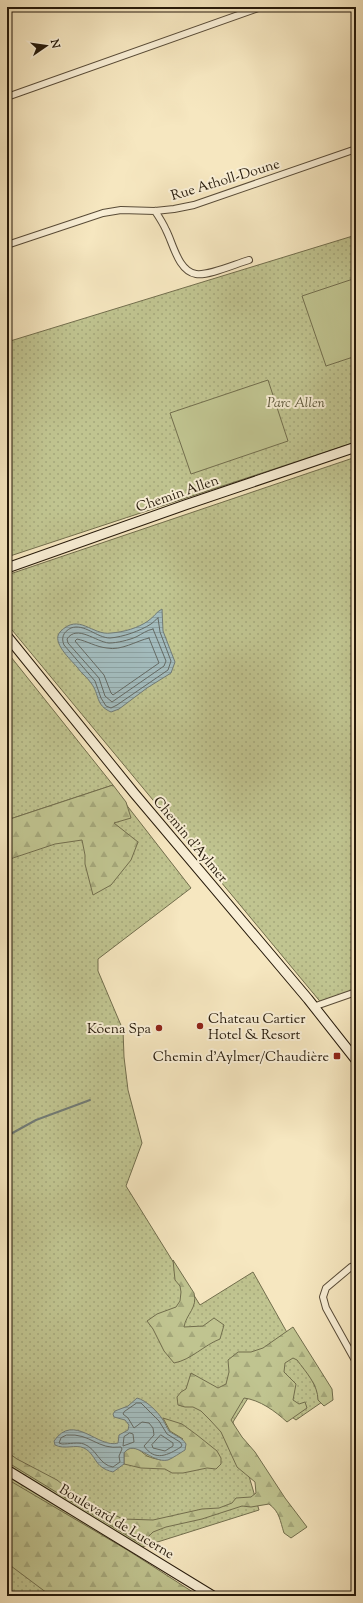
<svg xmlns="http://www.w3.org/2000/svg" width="363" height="1603" viewBox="0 0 363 1603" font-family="'Sorts Mill Goudy',serif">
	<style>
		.grass { fill: url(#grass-dots); stroke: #726e4d }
		.forest { fill: url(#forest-firs); stroke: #726e4d }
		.pitch { fill: #c0c490; stroke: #726e4d }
		.water { fill: url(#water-rules); stroke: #717b76 }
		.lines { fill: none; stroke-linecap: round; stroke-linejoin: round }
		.shore { stroke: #646a64; stroke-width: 1 }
		.stream { stroke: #717b76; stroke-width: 2 }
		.street-casing { stroke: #594c38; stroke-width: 8 }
		.secondary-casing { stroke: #25190a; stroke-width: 11 }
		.street { stroke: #f9efd6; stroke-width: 6 }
		.secondary { stroke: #f9efd6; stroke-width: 9 }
		.poi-dot { fill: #8f2418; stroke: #f9efd6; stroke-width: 1.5 }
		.labels { text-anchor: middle; stroke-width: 4; stroke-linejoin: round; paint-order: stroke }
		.street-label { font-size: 14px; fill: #25190a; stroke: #f9efd6 }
		.park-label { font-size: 14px; font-style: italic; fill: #5b5539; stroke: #f9efd6 }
		.poi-label { font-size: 14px; fill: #25190a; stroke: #f9efd6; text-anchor: end }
	</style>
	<defs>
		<pattern id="grass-dots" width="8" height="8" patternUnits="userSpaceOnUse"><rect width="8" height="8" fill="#c0c490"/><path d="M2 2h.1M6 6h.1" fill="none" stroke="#a5a87b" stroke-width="1.8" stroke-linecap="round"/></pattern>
		<pattern id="forest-firs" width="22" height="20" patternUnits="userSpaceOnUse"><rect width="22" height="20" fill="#c0c490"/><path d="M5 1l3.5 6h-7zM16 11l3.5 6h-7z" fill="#a5a87b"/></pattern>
		<pattern id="water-rules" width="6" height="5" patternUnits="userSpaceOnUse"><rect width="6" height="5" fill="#a3bcbe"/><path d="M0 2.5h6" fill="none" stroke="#8ca1a2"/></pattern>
	</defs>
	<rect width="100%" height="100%" fill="#f6e7c0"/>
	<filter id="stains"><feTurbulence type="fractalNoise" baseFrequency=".005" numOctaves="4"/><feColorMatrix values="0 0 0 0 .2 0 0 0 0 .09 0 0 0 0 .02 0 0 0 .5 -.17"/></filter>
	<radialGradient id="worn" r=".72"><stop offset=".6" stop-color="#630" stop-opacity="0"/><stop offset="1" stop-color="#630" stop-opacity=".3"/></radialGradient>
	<path class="grass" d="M356,235V442L7,557V342Z
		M356,457V994L323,1005L7,624V575Z
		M7,652L113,785L7,820Z
		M125,803L191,888L98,959V971L123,1030L124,1057L128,1090L142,1143L126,1186L200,1305L253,1272L325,1400L296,1420L253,1390L233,1422L259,1510L129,1551L141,1596H7V845Z"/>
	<path class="forest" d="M113,785L126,802L131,818L114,823L138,842L131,860L111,885L93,895L85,864V855L82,840L55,844L7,860V820Z
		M173,1260L194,1293C198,1308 186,1314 184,1327L203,1326L214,1318L224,1325L220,1339C204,1345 191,1360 174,1363L164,1351L153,1329L147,1321L157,1314L176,1307L180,1301L181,1292L180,1286L175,1280Z
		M293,1327L332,1389L333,1400L324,1406L318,1400C318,1385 306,1372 297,1360L293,1358L285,1363L284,1372L296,1384L293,1400L299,1404L305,1402L307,1408L287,1422C275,1411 260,1400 244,1398L231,1420L242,1437L255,1452L285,1498L307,1527L291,1538L284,1533C280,1521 280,1512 269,1504L251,1507L242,1506L202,1519L166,1527L153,1532L141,1544L7,1462V1452L17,1459L57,1480L81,1499L123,1519L153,1520L202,1509L219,1508L232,1503L236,1498L251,1497L256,1493L255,1482L237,1467L221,1432L210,1420L201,1411L193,1407H185L178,1405L177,1397L181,1392L186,1389L191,1373L218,1388L226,1384L229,1372L228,1360L238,1352H251L263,1348Z
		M163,1418L182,1424L197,1435L217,1451L221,1458V1464L216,1469L207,1468L183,1473H172L165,1469L141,1468L124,1464V1453C133,1442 140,1451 147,1456C151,1458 157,1459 161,1460L183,1439L170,1431Z
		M7,1479L129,1551L199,1596H51L7,1563Z"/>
	<path class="pitch" d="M356,278V356L326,366L302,296Z
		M268,380L288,441L191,474L170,413Z"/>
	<path class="water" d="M162,609L163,631L175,662L171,673L147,688L119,709L111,712C95,705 100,695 91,683C87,677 81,673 77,667C71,660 51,642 60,632C79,612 92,636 111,633C124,632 138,628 148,621C154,617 156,612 162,609Z
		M137,1398C146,1400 158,1412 163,1420C165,1423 167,1428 169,1431C175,1436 182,1437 186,1444L185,1450C180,1453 173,1458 168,1460C151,1464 135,1438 124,1453V1464L113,1472C93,1467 97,1455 84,1448C75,1444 65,1450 55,1445L54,1441C74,1412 98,1449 118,1443L119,1435L128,1430L129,1425L125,1420L114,1417L113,1414L115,1411L128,1406Z"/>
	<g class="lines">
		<path class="shore" d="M158,618L160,632L171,661L168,670L117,705L111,708L106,706L101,698L95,681L64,645C61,638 63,632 71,628C84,623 97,638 110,638C123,637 140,631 151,624C154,622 155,620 158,618Z
			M153,629L166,661L164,666L112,702L105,696L99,678L68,643L67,639C77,624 96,642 109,643C117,643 129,640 136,637C142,634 147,630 153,629Z
			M149,638L159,663L113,695L111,693L104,675L75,641L77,639C87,641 96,647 107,648C121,651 136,641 149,638Z
			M137,1403H141L159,1421L167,1434L180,1442L182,1445L181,1447C168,1455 155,1462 144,1446L154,1435L153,1428L149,1423L142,1422L134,1428L128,1418L123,1414L124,1412Z
			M130,1433L133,1434L134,1442L123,1446L124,1437Z
			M67,1435C91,1433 97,1450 121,1447L122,1449L119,1456L120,1462L113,1467C99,1465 97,1449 84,1444C78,1442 69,1444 62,1444L59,1443L61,1438Z
			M161,1435L173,1443V1446L165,1451L153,1448L152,1445Z"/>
		<path class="stream" d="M7,1136L36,1120L90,1100"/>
		<g class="street-casing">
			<path id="street" d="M7,97L261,7
				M155,211C159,217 163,223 166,230C173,243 178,271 196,274C209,276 235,264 249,260
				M7,245L103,213L121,210L155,211L174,209L194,205L356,149
				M313,1007L356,992
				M356,1265L351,1267L326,1288L323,1297L326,1308L356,1362"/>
		</g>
		<g class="secondary-casing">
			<path id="secondary" d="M7,568L185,505L356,447
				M7,636L134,793L308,999L356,1060
				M7,1470L213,1596"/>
		</g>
		<use href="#street" class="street"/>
		<use href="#secondary" class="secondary"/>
	</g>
	<g class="poi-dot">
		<circle cx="200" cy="1026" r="4"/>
		<circle cx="159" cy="1028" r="4"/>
		<rect x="333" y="1052" width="8" height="8" rx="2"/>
	</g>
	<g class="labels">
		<g class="street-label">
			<text transform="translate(225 179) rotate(-17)" y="5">Rue Atholl-Doune</text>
			<text transform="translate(177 493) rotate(-19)" y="5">Chemin Allen</text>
			<text transform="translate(191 839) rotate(50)" y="5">Chemin d'Aylmer</text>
			<text transform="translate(117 1521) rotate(31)" y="5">Boulevard de Lucerne</text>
		</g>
		<g class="park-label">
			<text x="296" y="407">Parc Allen</text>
		</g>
		<g class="poi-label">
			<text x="208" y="1023" text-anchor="start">Chateau Cartier<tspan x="208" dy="16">Hotel &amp; Resort</tspan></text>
			<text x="151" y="1033">Kōena Spa</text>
			<text x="329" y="1061">Chemin d'Aylmer/Chaudière</text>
		</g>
	</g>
	<rect width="363" height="1603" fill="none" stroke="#f6e7c0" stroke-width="24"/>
	<rect x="8" y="8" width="347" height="1587" fill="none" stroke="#25190a" stroke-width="2"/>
	<rect x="12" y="12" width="339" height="1579" fill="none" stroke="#25190a"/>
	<g transform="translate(46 46) rotate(77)" stroke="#f9efd6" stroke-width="3" paint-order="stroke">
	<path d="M0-3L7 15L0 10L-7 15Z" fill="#25190a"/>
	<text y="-6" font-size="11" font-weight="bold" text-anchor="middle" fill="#25190a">N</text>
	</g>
	<rect width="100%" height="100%" filter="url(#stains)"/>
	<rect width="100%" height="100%" fill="url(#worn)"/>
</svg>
